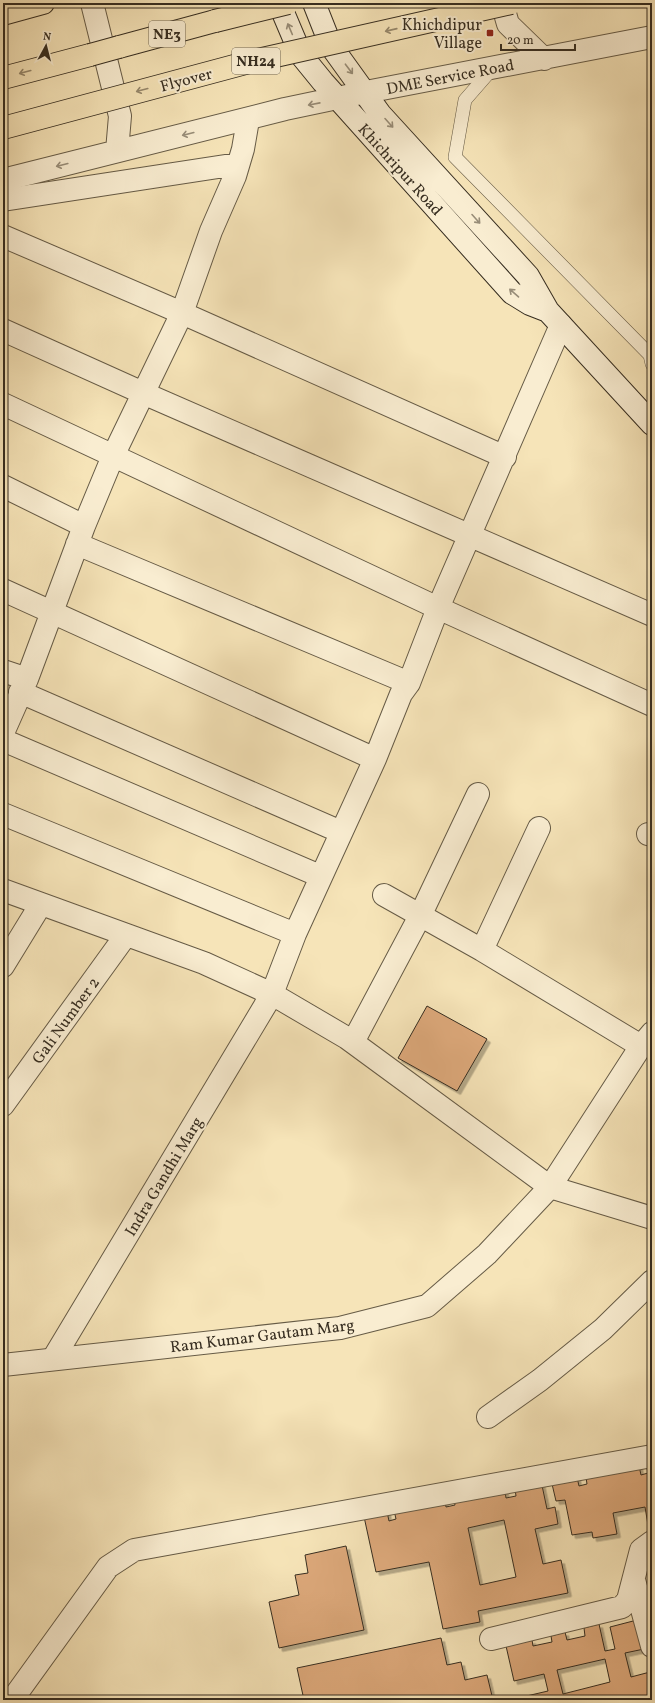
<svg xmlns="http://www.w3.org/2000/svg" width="655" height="1703" viewBox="0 0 655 1703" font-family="Vollkorn,serif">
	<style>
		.building { fill: #dca87a; stroke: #362d20; fill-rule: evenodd; filter: url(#shadow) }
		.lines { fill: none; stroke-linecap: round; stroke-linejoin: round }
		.service-casing { stroke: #665b46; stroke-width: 14 }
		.minor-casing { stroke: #665b46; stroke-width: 24 }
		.tertiary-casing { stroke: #665b46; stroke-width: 24 }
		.secondary-casing { stroke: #362d20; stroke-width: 24 }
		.motorway-casing { stroke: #362d20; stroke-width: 24 }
		.service { stroke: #f9edd1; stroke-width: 13 }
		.minor { stroke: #f9edd1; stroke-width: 22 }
		.tertiary { stroke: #f9edd1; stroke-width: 22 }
		.secondary { stroke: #f9edd1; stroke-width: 22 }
		.motorway { stroke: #f6e4b8; stroke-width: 22 }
		.trunk-bridge-casing { stroke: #362d20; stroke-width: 24; stroke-linecap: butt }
		.motorway-bridge-casing { stroke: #362d20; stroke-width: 24; stroke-linecap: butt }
		.trunk-bridge { stroke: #f6e4b8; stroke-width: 22 }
		.motorway-bridge { stroke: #f6e4b8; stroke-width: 22 }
		.oneway { stroke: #988d78 }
		.oneway2 { stroke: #96886c }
		.poi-dot { fill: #8f2418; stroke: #f9edd1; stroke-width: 1.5 }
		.labels { text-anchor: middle; stroke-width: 4; stroke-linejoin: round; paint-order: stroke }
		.shield { fill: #f9edd1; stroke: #706755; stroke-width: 1 }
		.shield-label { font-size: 15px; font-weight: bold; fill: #362d20 }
		.poi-label { font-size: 16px; fill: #362d20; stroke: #f9edd1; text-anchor: end }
		.street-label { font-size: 16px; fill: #362d20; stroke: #f9edd1 }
	</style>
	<defs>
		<filter id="shadow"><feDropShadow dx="3.5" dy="3.5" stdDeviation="0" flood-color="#0004"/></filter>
	</defs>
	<rect width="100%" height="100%" fill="#f6e4b8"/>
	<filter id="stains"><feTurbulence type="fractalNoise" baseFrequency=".005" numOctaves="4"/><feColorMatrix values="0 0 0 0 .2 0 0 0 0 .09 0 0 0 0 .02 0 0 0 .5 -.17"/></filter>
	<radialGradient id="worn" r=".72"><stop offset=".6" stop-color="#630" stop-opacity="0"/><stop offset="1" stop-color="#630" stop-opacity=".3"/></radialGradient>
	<path class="building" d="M427,1006L487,1039L457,1091L398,1058Z
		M652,1459V1524L648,1525L645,1507L613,1513L617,1534L593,1538L592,1532L572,1535L565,1500L556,1501L552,1484L576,1473L579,1486L587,1484L585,1471L638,1461L641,1475L648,1473L645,1460Z
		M540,1476L547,1509L555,1507L558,1524L535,1529L543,1564L561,1560L568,1593L478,1611L480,1622L443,1629L429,1562L376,1572L363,1512L386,1507L389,1521L396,1519L393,1506L444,1496L446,1507L455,1505L453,1494L504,1484L506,1498L516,1496L514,1482ZM504,1520L516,1577L480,1585L468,1528Z
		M346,1546L364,1630L279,1648L269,1602L299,1595L295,1575L308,1573L305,1555Z
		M637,1620L644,1649L625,1653L631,1677L650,1672L652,1682V1700H518V1698L548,1691L544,1674L514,1681L506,1646L532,1640L533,1646L552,1642L551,1636L565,1632L567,1640L585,1636L584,1628L599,1624L605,1651L615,1649L610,1627ZM605,1659L610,1682L563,1694L557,1670Z
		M441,1638L447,1665L461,1662L465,1680L487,1675L493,1700H304L297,1668Z"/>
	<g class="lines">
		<g class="service-casing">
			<path id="service" d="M492,69L465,100L455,157L650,355L652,364"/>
		</g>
		<g class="minor-casing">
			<path id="minor" d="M3,200L238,164
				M3,236L182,313L505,457
				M3,330L143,393L652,615
				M3,404L438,608L652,705
				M3,486L84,526
				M77,544L409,683
				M3,590L375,759
				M3,671L27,679
				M20,692L341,832
				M3,733L27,679L84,526L113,456L182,313L211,231L235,176L243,149L248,120
				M3,740L320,876
				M3,814L295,934
				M648,834L652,835
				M3,890L204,963L272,994L347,1038L550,1187L652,1218
				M384,895L482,950L641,1046
				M482,950L539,828
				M3,966L41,904
				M353,1042L420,916L478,794
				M3,1105L126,935
				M53,1359L272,994L295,934L375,759L401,694L409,683L438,608L561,325
				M488,1417L540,1380L603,1329L652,1281
				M634,1580L652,1646
				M491,1639L622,1607L628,1600L641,1550L652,1542
				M12,1700L108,1567L134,1550L652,1456"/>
		</g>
		<g class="tertiary-casing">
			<path id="tertiary" d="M92,3L120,116L117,151
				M502,3L508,24L544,59
				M3,180L285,109L366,92L652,37
				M3,1365L340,1328L427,1306L487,1254L550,1187L641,1046L652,1033"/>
		</g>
		<g class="secondary-casing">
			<path id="secondary" d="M279,3L301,55L323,82L512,293L530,304L548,311
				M314,3L331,46L380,114L528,276L548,311L652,424"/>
		</g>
		<g class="motorway-casing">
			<path id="motorway" d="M3,14L43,3
				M119,47L215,21
				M3,78L90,55"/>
		</g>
		<use href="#service" class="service"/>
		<use href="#minor" class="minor"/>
		<use href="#tertiary" class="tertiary"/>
		<use href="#secondary" class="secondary"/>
		<use href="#motorway" class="motorway"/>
		<g class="trunk-bridge-casing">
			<path id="trunk-bridge" d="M3,128L253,61L511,3"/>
		</g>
		<g class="motorway-bridge-casing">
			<path id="motorway-bridge" d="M215,21L288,3
				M90,55L119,47"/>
		</g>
		<use href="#trunk-bridge" class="trunk-bridge"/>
		<use href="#motorway-bridge" class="motorway-bridge"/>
	</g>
	<defs><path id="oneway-shaft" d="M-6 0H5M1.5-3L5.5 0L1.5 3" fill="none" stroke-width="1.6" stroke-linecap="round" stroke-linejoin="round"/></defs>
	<g class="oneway">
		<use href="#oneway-shaft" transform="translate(290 29) rotate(-113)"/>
		<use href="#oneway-shaft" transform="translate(349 69) rotate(53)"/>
		<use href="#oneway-shaft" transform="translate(314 104) rotate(169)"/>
		<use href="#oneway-shaft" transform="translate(389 123) rotate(48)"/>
		<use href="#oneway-shaft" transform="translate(188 134) rotate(166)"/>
		<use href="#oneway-shaft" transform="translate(62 165) rotate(166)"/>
		<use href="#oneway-shaft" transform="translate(476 219) rotate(48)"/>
		<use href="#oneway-shaft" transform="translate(514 293) rotate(-139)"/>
	</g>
	<g class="oneway2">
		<use href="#oneway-shaft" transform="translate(391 30) rotate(167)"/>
		<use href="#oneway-shaft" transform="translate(25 72) rotate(165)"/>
		<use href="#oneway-shaft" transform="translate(142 90) rotate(165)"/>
	</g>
	<rect class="poi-dot" x="486" y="29" width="8" height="8" rx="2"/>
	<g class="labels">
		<g class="shield">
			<rect x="149" y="21" width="36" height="26" rx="3"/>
			<rect x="232" y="48" width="48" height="26" rx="3"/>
		</g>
		<g class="shield-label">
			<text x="167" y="39">NE3</text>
			<text x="256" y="66">NH24</text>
		</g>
		<g class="poi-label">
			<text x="482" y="30">Khichdipur<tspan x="482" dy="18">Village</tspan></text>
		</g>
		<g class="street-label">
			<text transform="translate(450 76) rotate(-11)" y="6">DME Service Road</text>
			<text transform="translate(186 79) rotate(-15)" y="6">Flyover</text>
			<text transform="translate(401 169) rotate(48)" y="6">Khichripur Road</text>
			<text transform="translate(65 1020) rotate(-54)" y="6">Gali Number 2</text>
			<text transform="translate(163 1176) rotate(-59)" y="6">Indra Gandhi Marg</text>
			<text transform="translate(262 1335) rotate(-7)" y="6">Ram Kumar Gautam Marg</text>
		</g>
	</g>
	<rect width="655" height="1703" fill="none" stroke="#f6e4b8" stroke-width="16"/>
	<rect x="4" y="4" width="647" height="1695" fill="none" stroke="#362d20" stroke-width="2"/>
	<rect x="8" y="8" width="639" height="1687" fill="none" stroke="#362d20"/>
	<g transform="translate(46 46) rotate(7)" stroke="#f9edd1" stroke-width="3" paint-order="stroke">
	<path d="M0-3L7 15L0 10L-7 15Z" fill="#362d20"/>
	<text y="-6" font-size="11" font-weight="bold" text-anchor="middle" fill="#362d20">N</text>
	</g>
	<path d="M501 44v6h74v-6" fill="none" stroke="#362d20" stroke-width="2"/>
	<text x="507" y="44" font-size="12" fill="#362d20" stroke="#f9edd1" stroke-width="3" paint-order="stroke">20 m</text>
	<rect width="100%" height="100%" filter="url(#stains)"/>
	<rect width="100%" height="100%" fill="url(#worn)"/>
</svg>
